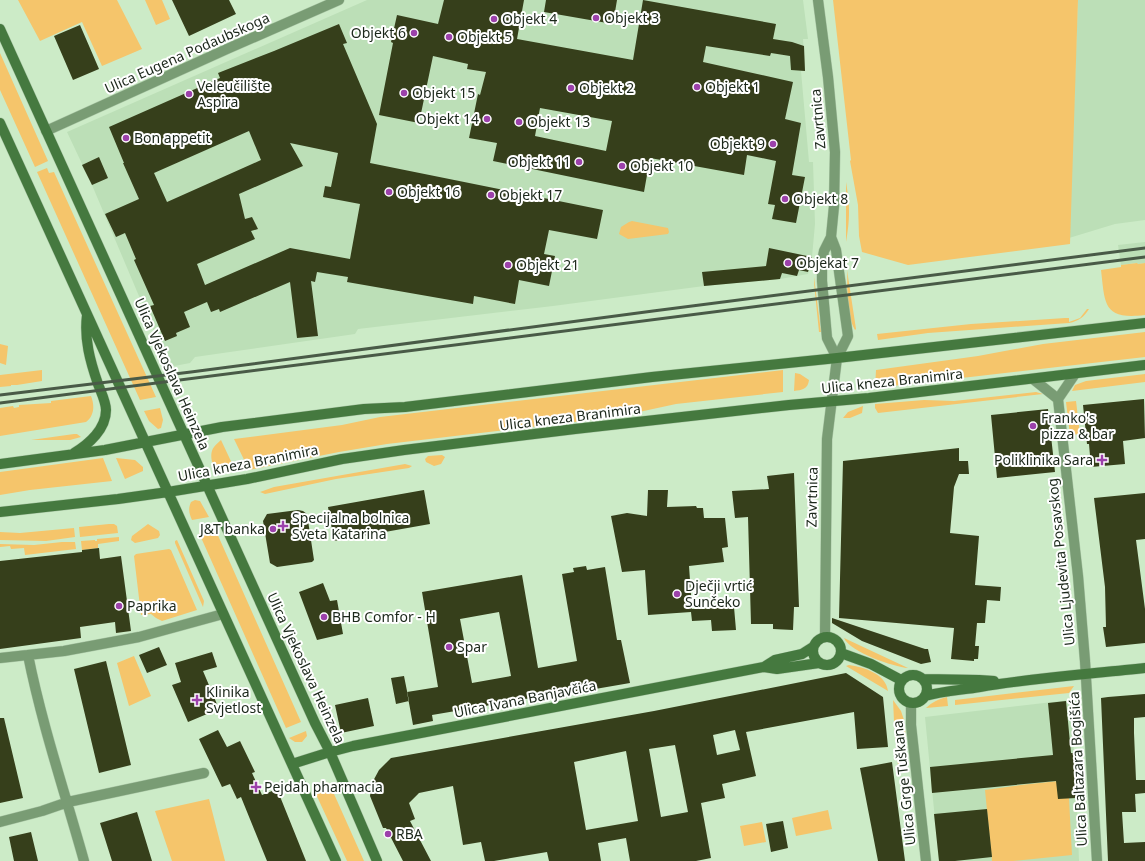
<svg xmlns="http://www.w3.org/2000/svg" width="1145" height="861" viewBox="0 0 1145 861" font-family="'Noto Sans',sans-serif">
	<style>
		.built { fill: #bcdfb7 }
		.green { fill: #f5c56b }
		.building { fill: #363f1b; fill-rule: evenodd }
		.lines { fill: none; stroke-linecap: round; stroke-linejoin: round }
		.street-casing { stroke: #acc8a8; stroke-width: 11 }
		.secondary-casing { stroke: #acc8a8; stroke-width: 11 }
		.street { stroke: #799c74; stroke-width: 10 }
		.secondary { stroke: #45793f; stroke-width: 10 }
		.rail { stroke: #495a47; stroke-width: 3 }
		.poi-dot { fill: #9c41ab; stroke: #fff; stroke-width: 1.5 }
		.labels { text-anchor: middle; stroke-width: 4; stroke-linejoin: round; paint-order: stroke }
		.poi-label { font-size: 14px; fill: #1b271a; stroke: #fff; text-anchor: start }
		.street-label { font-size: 14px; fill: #1b271a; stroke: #fff }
	</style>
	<rect width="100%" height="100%" fill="#ccebc7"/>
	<path class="built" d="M367,0H803L808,39H803L805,71H801L809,162H813L815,224L812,257L808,274L780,279L704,286L553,306L358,329L355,334L195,357L190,363L169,367L92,185L67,132Z
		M1078,0H1145V220L1115,224L1069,238Z
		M1145,242V263L1138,264L1136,263L1121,265L1118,245Z
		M1070,700L1076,780L1079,861H939L925,717Z"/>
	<path class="green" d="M18,0H117L142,49L102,66L82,22L40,41Z
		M145,0H162L170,19L156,25Z
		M833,0H1078L1070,244L908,265L862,252L859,236L858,205L850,161L851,160Z
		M0,53L48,161L35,167L0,90Z
		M47,168L49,173L54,172L156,397L140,400L37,172Z
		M846,182C850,206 850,218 846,242Z
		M632,221L668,228L669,232L668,234L628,239L619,234L621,227L629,222Z
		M1137,263L1138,264L1145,263V315C1103,320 1105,304 1101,270L1121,267V265Z
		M847,270L856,329L855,330C845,312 848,291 847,270Z
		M814,277L821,332H819L814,283Z
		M1087,309H1089C1084,317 1079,321 1069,323L928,333L878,340L877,334L971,324L1065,318H1069V322L1080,318Z
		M1145,332V357L875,388L876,370L978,356L1043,344Z
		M0,344L8,346L6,365L0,363Z
		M42,370V381L17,385H11V386L0,387V375Z
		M783,370V392L676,404L639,412L600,419L387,444L339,452L249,470L234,439L342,425L380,417Z
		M795,373L800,374L809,380C808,389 802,390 794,391Z
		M1145,374V382L1072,391L1075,385L1086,381Z
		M1036,392L1043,394L878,413L875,408V404L924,400L954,401Z
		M91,396C95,406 94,416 86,422L0,436V408L13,406L14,408L19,407V405L51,403V401Z
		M1076,401L1080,434L1070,435L1066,402Z
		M863,406L862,413L850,418H843L848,412Z
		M160,408L163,420L161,428L158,429L149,421L144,411Z
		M74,434H77L81,437L70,440H31Z
		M221,440L236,472C230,472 224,473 219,470C211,467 209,453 214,447C216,444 219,442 221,440Z
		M442,455L445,457L441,464L434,466L426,462L425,459L428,456Z
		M103,458L112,481L30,490L0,495V472Z
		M116,458L135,460L143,467V471L125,479Z
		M405,464L412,466L409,468L336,479L265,494L260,492L274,487Z
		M195,500L200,501L209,517L192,520C189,513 188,509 191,502Z
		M109,524H114L117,526L118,533L80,537L79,527Z
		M148,524L159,531L160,535L158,538L135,543L131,540L132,536Z
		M74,528L75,537L46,541L0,540V532L20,533Z
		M216,531L301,722L286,728L199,533Z
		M119,537V541L98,544V548L82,550L81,541L95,540V541H97V539Z
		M177,540L204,601L203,607L175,543V541Z
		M62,542H75L76,549L25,555L24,548L11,549L10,546L0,547V544L34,545Z
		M169,549L171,550L197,610L162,621L156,618L151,614L141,615L134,556L136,554Z
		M844,638L908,668C894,667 850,652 844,638Z
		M134,656L151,696L129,706L117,663Z
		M849,665C864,667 886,674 888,691L846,666Z
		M1074,686L1069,693L955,705V700Z
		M947,697L948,706L926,708C932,702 939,699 947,697Z
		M893,700L901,711L904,720L894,721Z
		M905,729L907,759L898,765L895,730Z
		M306,731L307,736L302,742H295L289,738Z
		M1068,780L1072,855L1013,861H992L985,790L1021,785Z
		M324,782L329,783L330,785L364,861H347L314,790L315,786Z
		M209,799L225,861H172L155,811Z
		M828,810L832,829L796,836L792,818Z
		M762,822L766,842L744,846L740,826Z"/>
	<path class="building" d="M172,0H229L236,14L189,36Z
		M444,0H524L517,39L633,60L643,0L776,24L773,39L792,42L804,46L805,71L791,70L790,56L771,53L770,56L706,46L703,62L793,82L785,119L801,123L792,175L805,177L796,223L772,219L775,205L768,204L776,161L747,155L744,175L650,158L644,192L493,161L497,143L469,138L478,94L480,95L486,72L467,69L468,64L433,56L419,123L379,115L393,43L391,42L397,15L438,24ZM540,108L612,121L606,151L535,136Z
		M546,0H617L613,24L544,12Z
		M339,24L347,43L343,44L377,124L370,163L603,210L597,239L549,230L544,254L555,256L549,286L519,280L515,304L474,296L473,304L347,282L348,277L317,272L315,282L311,281L318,336L297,338L290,282L220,312L219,309L211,312L207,302L184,312L190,327L176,333L177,336L165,341L150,306L154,305L134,260L136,259L125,233L116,237L105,214L139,199L123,163H124L109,127L220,78L218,73L274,51ZM249,131L261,160L167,202L154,173ZM290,143L338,153L331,187L325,186L323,197L360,204L350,259L290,248L205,285L197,264L255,239L251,231L258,229L252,217L245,219L239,194L303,166Z
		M80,25L99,69L73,80L54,36Z
		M99,157L108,178L92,185L82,165Z
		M769,248L812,257L808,272L799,270L797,276L782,273L780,279L704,286L702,272L766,266Z
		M1144,399L1145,438L1123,441L1125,464L1091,467L1089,444H1087L1083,405Z
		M1048,409L1055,472L997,478L991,415Z
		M959,448V461H968L969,474H959L954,487L950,533L979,536L975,585L1001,587L1000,601L987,600L985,623H977L975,646H979L978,659H974V661L951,659L954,628L839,618L843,461Z
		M794,473L799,607H794L793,630L773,629V624H751L748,517L735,518L732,491L769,489L767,476Z
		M424,490L430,524L334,541L328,507Z
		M648,490H668L667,507L696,506L697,508H703L704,518H725L728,547L722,548L724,562L689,566L692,609L734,607L736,630L712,631L711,620L692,621L691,612L648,615L645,570L622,572L611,516L627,513L647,516Z
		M1145,493V539L1136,540L1145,609V643L1106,647L1103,627H1106L1105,587L1094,498Z
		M298,510L303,511L307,514L314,560L312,562L277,567L270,563L263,521L267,514Z
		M99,548L100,559L121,556L131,631L116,633L115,622L80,627L81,638L0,649V561L82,552V550Z
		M586,566L587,570L605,567L617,640H621L630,683L543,698V696L432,715L433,721L413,725L407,692L438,687L422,592L522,575L538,668L577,661L562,574L574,572L573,568ZM499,612L511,676L472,683L460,619Z
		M323,583L330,601L337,600L343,634L317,640L299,592Z
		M832,618L925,649H928L931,662L921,664L862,641L832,623Z
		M159,647L167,665L147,673L139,655Z
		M212,652L217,667L203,671L219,709L188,722L172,685L181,682L175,663Z
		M106,661L131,765L99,773L74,669Z
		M846,673L883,697L888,747L857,749L854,712L746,732L756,776L722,784L725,798L701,803L711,858L696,861H630L626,838L598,843L601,861H549L547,852L494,861H485L481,842L463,845L453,786L419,793L409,803L415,819L410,821L431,861H403L386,828H383L370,796L372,783L379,770L391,758L654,711ZM735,730L740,750L717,755L713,735ZM675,745L688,812L661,817L649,749ZM626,751L638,821L586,830L574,762Z
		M404,676L409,701L396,704L391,678Z
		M1145,694V717L1134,718V733L1136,780H1145V793L1135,794L1136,812H1122L1124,843L1145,842V861H1108L1101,698L1108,697Z
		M368,698L374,726L341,733L335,705Z
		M1066,701L1071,753H1074L1076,798L1058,799L1056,781L932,793L930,767L1053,755L1048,703Z
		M0,718H4L23,798L0,803Z
		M218,730L227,747L240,741L255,772L252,773L262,795L277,789L306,861H267L241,797L237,799L230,784L222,787L199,739Z
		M892,762L905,861H878L860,768Z
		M987,809L992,857L955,861H939L934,814Z
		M137,812L152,861H112L100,823Z
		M783,821L788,848L771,852L766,824Z
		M31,832L38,861H14L9,837Z"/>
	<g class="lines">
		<g class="street-casing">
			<path id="street" d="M818,0L828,77L835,152L834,206L831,237L824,251L822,262V281L827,338L837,358
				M46,131L227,49L339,0
				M1075,374L1058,399L1078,576L1085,661L1097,861
				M1033,379L1058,399
				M825,636L827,439L837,358L848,336L836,250L831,237
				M28,655C42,725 65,793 84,861
				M0,658L64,651L139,637L223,614
				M911,703V725L926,861
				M0,822L42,811L68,802L204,773"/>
		</g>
		<g class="secondary-casing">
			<path id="secondary" d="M0,29L315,723L330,752L377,861
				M0,123L336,861
				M74,453C89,444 106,429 106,410C106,402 101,392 98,384C90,361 84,339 87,315
				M0,464L105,450L222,427L364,409L405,407L652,377L837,358L1145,323
				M0,512L118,499L168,492L247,479L342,459L404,450L575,429L789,405L869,398L1145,365
				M813 651a14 14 0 1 1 28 0a14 14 0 1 1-28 0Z
				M841,653L871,664L901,680
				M764,667L775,660L802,654L813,647
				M899 689a14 14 0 1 1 28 0a14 14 0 1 1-28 0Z
				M924,679L979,680L994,681
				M925,696C943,691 962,690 980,687C1034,678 1090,674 1145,668
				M292,764L330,752L353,746L764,667L777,669L819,663"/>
		</g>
		<use href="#street" class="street"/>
		<use href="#secondary" class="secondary"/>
		<path class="rail" d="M0,395L191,372L653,311L1145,248
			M0,403L1145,257"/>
	</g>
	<g class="poi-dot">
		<circle cx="596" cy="18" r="4"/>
		<circle cx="494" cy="19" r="4"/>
		<circle cx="414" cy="33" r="4"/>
		<circle cx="449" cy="37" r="4"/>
		<circle cx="697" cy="87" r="4"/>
		<circle cx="571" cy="88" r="4"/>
		<circle cx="404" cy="93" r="4"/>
		<circle cx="189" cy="94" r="4"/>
		<circle cx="487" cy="119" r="4"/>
		<circle cx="519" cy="122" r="4"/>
		<circle cx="126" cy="138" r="4"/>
		<circle cx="773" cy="144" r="4"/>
		<circle cx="579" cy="162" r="4"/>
		<circle cx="622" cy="166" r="4"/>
		<circle cx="389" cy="192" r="4"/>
		<circle cx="491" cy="195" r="4"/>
		<circle cx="785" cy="199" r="4"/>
		<circle cx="788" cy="263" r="4"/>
		<circle cx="508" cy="265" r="4"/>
		<circle cx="1033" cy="426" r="4"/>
		<path d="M1100 454h4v4h4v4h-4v4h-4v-4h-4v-4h4z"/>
		<path d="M281 520h4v4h4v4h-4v4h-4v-4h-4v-4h4z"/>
		<circle cx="273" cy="529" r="4"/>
		<circle cx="677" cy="594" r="4"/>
		<circle cx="119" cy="606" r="4"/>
		<circle cx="324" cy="617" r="4"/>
		<circle cx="449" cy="647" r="4"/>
		<path d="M195 694h4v4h4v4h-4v4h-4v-4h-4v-4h4z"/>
		<path d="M254 781h4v4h4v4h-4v4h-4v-4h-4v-4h4z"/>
		<circle cx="388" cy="834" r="4"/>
	</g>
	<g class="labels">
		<g class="poi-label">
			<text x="604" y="23">Objekt 3</text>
			<text x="502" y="24">Objekt 4</text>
			<text x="406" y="38" text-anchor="end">Objekt 6</text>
			<text x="457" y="42">Objekt 5</text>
			<text x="197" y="91">Veleučilište<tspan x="197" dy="16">Aspira</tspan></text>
			<text x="705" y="92">Objekt 1</text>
			<text x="579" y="93">Objekt 2</text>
			<text x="412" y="98">Objekt 15</text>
			<text x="479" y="124" text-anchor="end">Objekt 14</text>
			<text x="527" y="127">Objekt 13</text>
			<text x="134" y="143">Bon appetit</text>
			<text x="765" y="149" text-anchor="end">Objekt 9</text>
			<text x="571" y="167" text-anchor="end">Objekt 11</text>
			<text x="630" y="171">Objekt 10</text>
			<text x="397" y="197">Objekt 16</text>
			<text x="499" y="200">Objekt 17</text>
			<text x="793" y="204">Objekt 8</text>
			<text x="796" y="268">Objekat 7</text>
			<text x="516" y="270">Objekt 21</text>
			<text x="1041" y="423">Franko's<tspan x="1041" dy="16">pizza &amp; bar</tspan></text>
			<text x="1093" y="465" text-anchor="end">Poliklinika Sara</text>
			<text x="292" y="523">Specijalna bolnica<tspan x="292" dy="16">Sveta Katarina</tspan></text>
			<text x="265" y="534" text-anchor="end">J&amp;T banka</text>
			<text x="685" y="591">Dječji vrtić<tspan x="685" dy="16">Sunčeko</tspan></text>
			<text x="127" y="611">Paprika</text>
			<text x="332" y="622">BHB Comfor - H</text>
			<text x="457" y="652">Spar</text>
			<text x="206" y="697">Klinika<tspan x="206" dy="16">Svjetlost</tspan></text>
			<text x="264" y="792">Pejdah pharmacia</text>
			<text x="396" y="839">RBA</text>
		</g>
		<g class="street-label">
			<text transform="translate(187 53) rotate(-24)" y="5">Ulica Eugena Podaubskoga</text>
			<text transform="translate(818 119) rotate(-95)" y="5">Zavrtnica</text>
			<text transform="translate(172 374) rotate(66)" y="5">Ulica Vjekoslava Heinzela</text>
			<text transform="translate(892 381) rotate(-6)" y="5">Ulica kneza Branimira</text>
			<text transform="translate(570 417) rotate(-7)" y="5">Ulica kneza Branimira</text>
			<text transform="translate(248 463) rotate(-11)" y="5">Ulica kneza Branimira</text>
			<text transform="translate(812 497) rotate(-89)" y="5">Zavrtnica</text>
			<text transform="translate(1061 562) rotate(-96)" y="5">Ulica Ljudevita Posavskog</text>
			<text transform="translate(306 668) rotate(65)" y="5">Ulica Vjekoslava Heinzela</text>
			<text transform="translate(525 699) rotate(-11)" y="5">Ulica Ivana Banjavčića</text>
			<text transform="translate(1078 769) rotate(-93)" y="5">Ulica Baltazara Bogišića</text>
			<text transform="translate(904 783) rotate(-96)" y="5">Ulica Grge Tuškana</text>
		</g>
	</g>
</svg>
